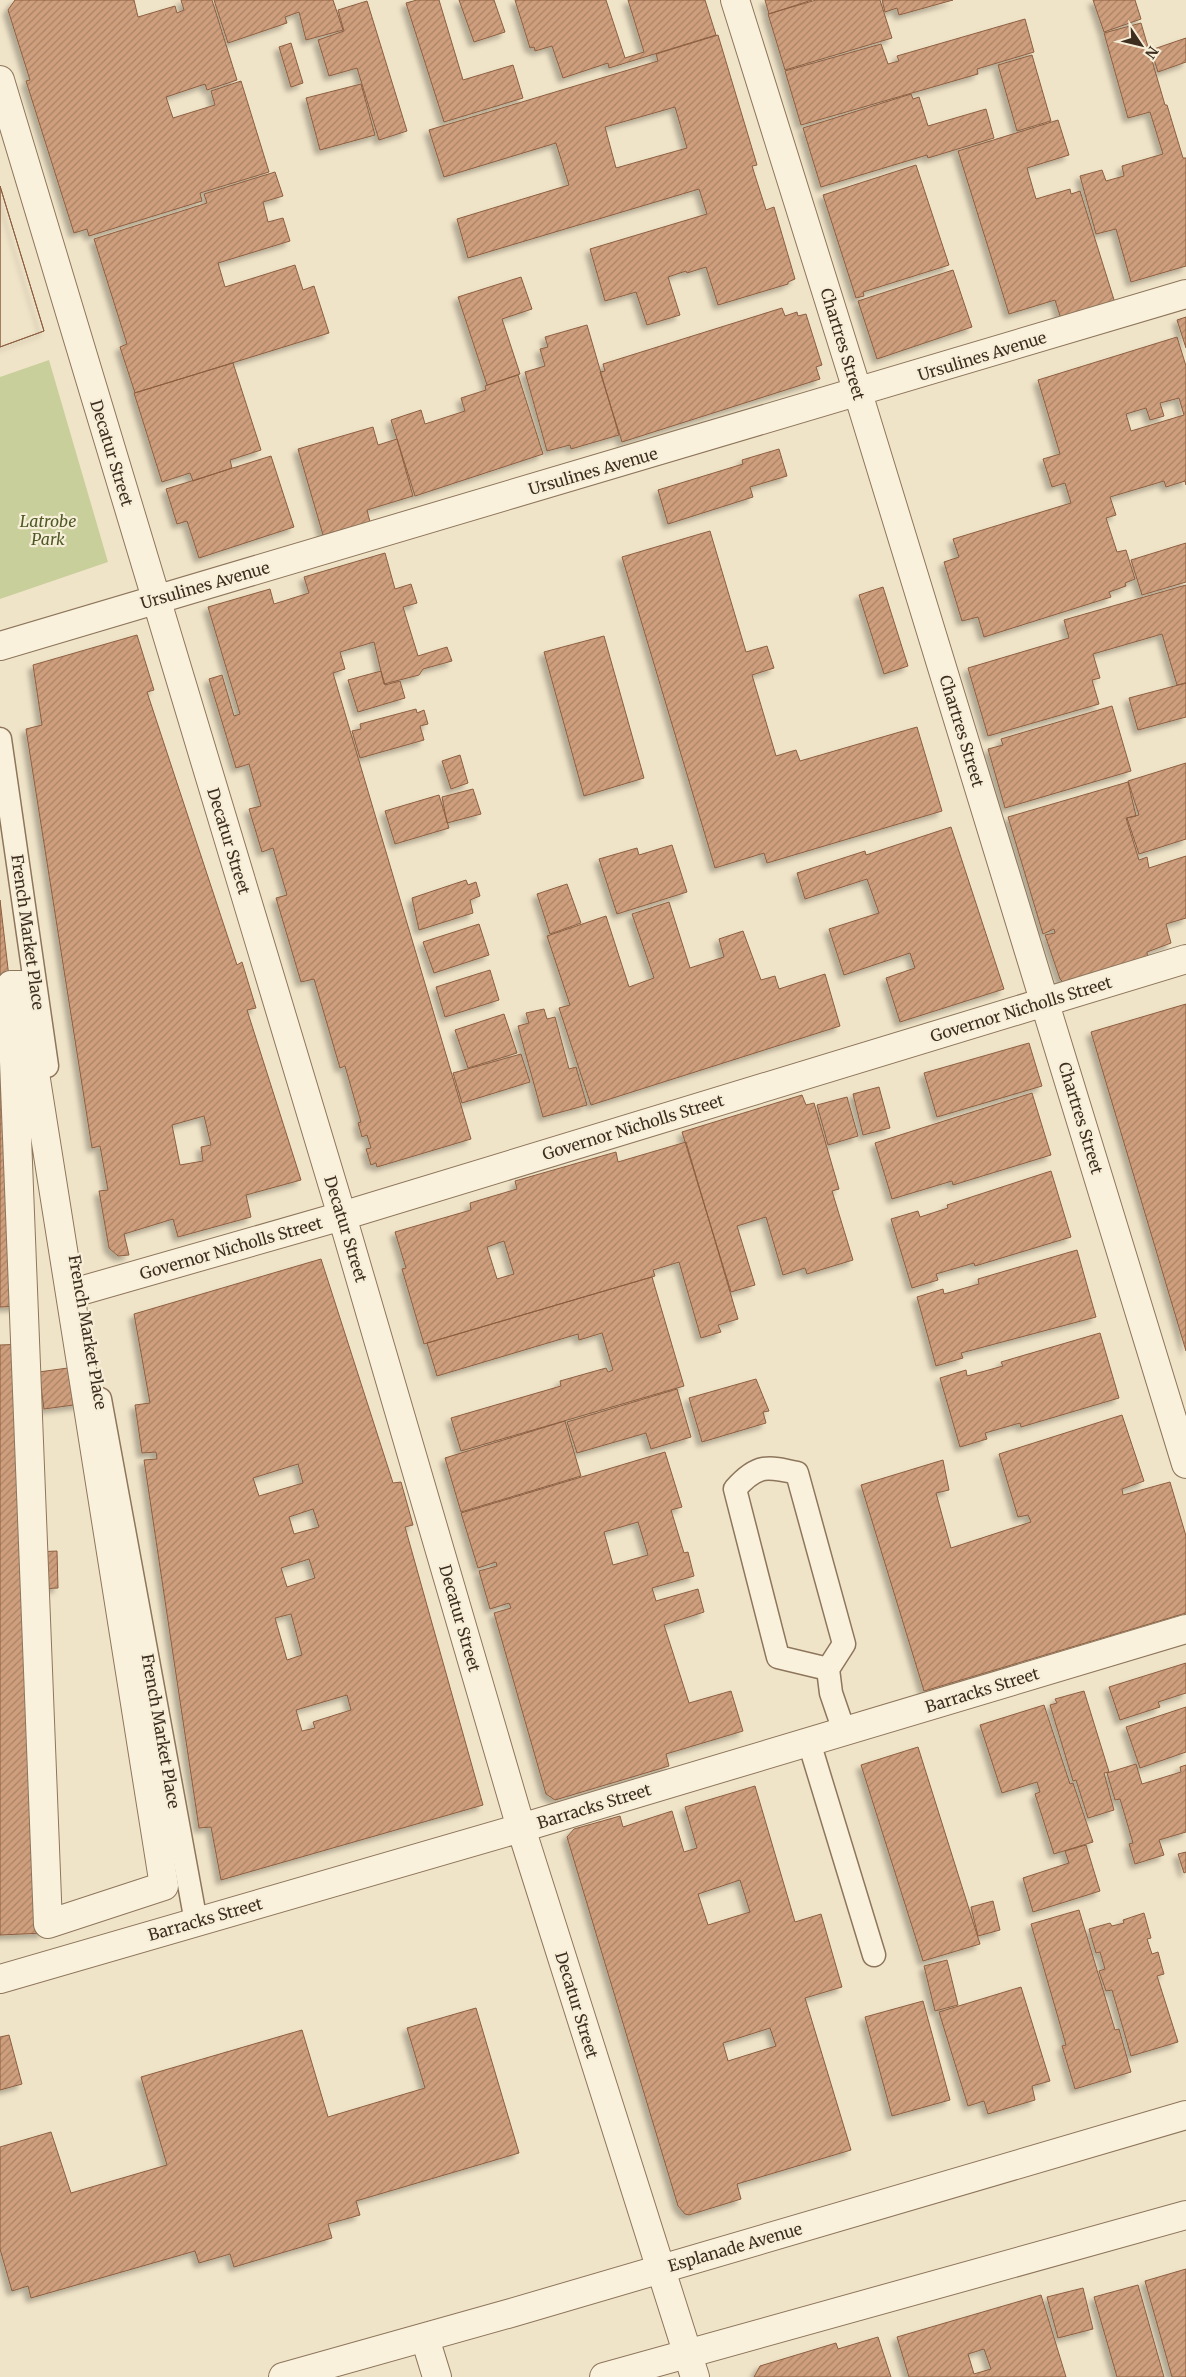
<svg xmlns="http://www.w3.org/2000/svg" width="1186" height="2377" viewBox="0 0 1186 2377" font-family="Merriweather,serif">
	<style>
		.green { fill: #c9cf9b }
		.building { fill: url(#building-hatch); stroke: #8d5f41; fill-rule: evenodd; filter: url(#shadow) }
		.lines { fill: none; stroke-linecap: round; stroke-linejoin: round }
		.service-casing { stroke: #8d765c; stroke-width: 25 }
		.pedestrian-casing { stroke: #8d765c; stroke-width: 30 }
		.minor-casing { stroke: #8d765c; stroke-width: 30 }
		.tertiary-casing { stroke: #8d765c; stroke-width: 30 }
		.service { stroke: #faf1dc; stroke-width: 22 }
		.pedestrian { stroke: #faf1dc; stroke-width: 28 }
		.minor { stroke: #faf1dc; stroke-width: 28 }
		.tertiary { stroke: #faf1dc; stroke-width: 28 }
		.labels { text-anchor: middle; stroke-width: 4.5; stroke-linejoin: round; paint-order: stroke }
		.street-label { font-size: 16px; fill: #3d2e20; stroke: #f7eed8 }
		.park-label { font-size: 16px; font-style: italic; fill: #4d5a26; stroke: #f7eed8 }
	</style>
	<defs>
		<pattern id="building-hatch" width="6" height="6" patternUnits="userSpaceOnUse" patternTransform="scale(1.25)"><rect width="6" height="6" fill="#cf9f7d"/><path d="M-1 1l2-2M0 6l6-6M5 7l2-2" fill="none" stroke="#a98266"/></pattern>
		<filter id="shadow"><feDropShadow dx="-4.5" dy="4.5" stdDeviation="2.5" flood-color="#0004"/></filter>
	</defs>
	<rect width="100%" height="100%" fill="#f0e4c8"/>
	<path class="green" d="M49,360L108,562L0,599V377Z"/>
	<path class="building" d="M15,0H134L138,17L175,6L177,13L184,10L181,0H212L237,80L207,90L205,84L166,97L173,118L215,105L211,91L241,81L269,172L200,193L202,201L89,236L87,229L74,233L26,81L30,80L8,10Z
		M214,0H333L343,30L306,40L299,12L285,17L287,23L228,43Z
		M417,0H439L463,80L513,65L523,98L444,122L406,3Z
		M459,0H494L505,32L474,42Z
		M515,0H606L625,58L644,52L628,0H705L716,35L609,68L608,63L563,78L552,46L535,51L534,47L530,48Z
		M765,0H812L769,14Z
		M816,0H880L892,38L785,70L768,14Z
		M882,0H953L899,15L897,8L885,12Z
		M1093,0H1135L1141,19L1104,32Z
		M367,1L407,131L379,140L357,68L329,76L318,40L344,31L338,10Z
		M1025,19L1034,52L977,69L978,74L801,125L785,71L881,44L888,64L899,61L897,56Z
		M1141,23L1165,105H1167L1183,158H1186V266L1131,282L1116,229L1096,234L1080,176L1102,170L1106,181L1124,176L1122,166L1163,154L1150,112L1128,118L1104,33Z
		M718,35L757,165L752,166L766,210L774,207L795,279L788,282V284L718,305L706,267L687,273L686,271L668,277L680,315L647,325L636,292L605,301L590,249L707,214L699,189L468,258L457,219L569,185L556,143L444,177L429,130L658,61L656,54ZM675,107L687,148L616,168L605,127Z
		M1186,38V62L1158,72L1151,50Z
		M291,43L303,83L291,87L279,47Z
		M1032,55L1051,121L1017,131L998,65Z
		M361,84L375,135L320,150L306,98Z
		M911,94L913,99L919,97L928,126L986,109L994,138L928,158L927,155L821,187L803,128Z
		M1058,120L1069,155L1027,168L1036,199L1070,189L1071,194L1080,191L1115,303L1061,319L1055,300L1009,314L958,151Z
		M916,165L949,265L863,292L864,296L856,298L823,195Z
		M275,172L283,196L263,202L268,222L283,218L290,241L218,263L225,287L295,265L303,290L314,286L329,333L135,393L120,347L127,344L94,239L207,203L204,194Z
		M0,186L44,331L0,347Z
		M0,186L44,331L0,347Z
		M953,270L972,327L877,359L858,301Z
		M521,277L532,309L502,319L520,374L487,385L458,297Z
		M782,308L785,316L797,312L798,316L806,314L822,365L816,367L820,379L622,442L600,372L605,371L603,364Z
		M1186,317V348L1177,320Z
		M587,325L619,435L571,449L570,445L547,451L525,372L545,366L540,349L548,347L545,337Z
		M1177,337L1186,366V485L1185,481L1166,487L1164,481L1110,497L1116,515L1106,518L1117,552L1126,550L1135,579L1125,583L1126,586L1109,592L1111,597L984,637L978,617L962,621L944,562L959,557L953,539L1071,503L1065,483L1052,487L1043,459L1060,454L1038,380ZM1179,398L1184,415L1131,431L1126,414L1146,408L1150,420L1164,416L1160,403Z
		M233,363L261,450L230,460L232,468L193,481L190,473L162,482L134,393Z
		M518,375L543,454L415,496L391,420L421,410L425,424L465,411L461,398L486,390L485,386Z
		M373,427L378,445L397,439L413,496L367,510L370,522L323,535L298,449Z
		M779,449L787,476L750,487L753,497L668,524L658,490L743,464L742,460Z
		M271,456L294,527L199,558L187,521L177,524L166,489Z
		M710,531L746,652L767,646L774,668L752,675L776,756L796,750L800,761L917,727L942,811L767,863L764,853L715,868L622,557Z
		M1186,543V582L1142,595L1131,560Z
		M385,553L395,589L411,584L417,603L403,607L418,656L447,647L452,661L423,669L419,675L384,684L374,642L340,652L345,669L333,673L471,1139L377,1167L376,1163L371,1165L366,1149L371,1148L367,1135L362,1137L358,1123L361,1122L345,1066L340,1068L314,979L301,982L276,898L287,895L273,848L262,852L249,809L261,806L249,764L236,768L209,679L222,675L234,716L240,714L208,607L270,589L274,604L309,593L304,577Z
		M1186,585V683L1177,685L1162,634L1093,654L1100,678L1092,680L1099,704L988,736L968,668L1069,638L1064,620Z
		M883,587L908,666L884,674L859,595Z
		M137,635L154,690L147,692L237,965L242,962L256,1008L247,1010L301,1180L246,1195L251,1217L178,1237L173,1219L124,1234L129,1255L118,1256L109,1248L99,1191L108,1190L100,1146L92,1148L26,729L42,725L33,665ZM204,1116L211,1145L201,1147L203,1161L180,1165L172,1125Z
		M604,636L644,778L584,796L544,652Z
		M381,671L385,685L400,681L405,698L358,712L348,680Z
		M1186,683V717L1138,730L1129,698Z
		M1112,706L1131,771L1005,808L988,749L1003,745L1001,739Z
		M416,709L417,713L424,710L428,724L420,726L424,740L360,758L352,731L361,729L360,724Z
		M460,755L468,783L451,789L442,761Z
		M1186,763V839L1139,854L1127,818L1139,815L1128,781Z
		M1128,782L1136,816L1126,818L1139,860L1147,857L1149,868L1186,856V918L1166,924L1171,943L1147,952L1148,960L1064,983L1060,979L1045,935L1055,933L1054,929L1043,934L1008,817Z
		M473,789L481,814L447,823L442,797Z
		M439,795L449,828L395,844L385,811Z
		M951,827L1004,989L900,1022L886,978L915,968L910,953L844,975L829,929L879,913L867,879L805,899L797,873L865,851L866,855Z
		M672,845L687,892L617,914L599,859L637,848L639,855Z
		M466,880L468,885L476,882L480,896L470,900L473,913L419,930L412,898Z
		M567,884L581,923L550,934L537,894Z
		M0,900L10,986L19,1306L0,1307Z
		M669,902L690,968L724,957L719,939L743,931L761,980L775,976L779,989L825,974L840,1026L591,1105L559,1008L570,1005L547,936L606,916L629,987L654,978L632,914Z
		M479,924L489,955L434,973L423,942Z
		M490,970L499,1000L445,1017L436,987Z
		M1186,1004V1351L1091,1032Z
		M544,1009L547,1019L555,1017L569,1069L576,1067L587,1105L543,1117L518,1026L529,1023L526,1013Z
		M504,1014L517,1053L468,1068L455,1030Z
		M1029,1043L1042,1086L937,1117L924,1073Z
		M521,1054L530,1082L462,1103L453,1073Z
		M879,1087L890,1128L863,1135L853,1094Z
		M1032,1093L1051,1155L953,1185L952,1181L892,1199L875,1143Z
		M802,1095L806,1105L814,1103L839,1189L832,1191L853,1260L807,1274L805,1268L783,1275L766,1217L737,1226L755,1285L731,1292L682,1132Z
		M847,1097L858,1136L828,1145L817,1105Z
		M686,1142L738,1319L718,1325L721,1332L701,1338L679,1262L653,1270L655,1276L424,1344L402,1269L406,1268L395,1232L471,1210L470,1203L517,1189L515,1181L616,1152L618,1162ZM504,1241L514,1274L497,1279L487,1247Z
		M1051,1171L1071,1237L975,1266L974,1263L936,1274L938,1280L912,1288L891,1219L918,1211L920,1217L948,1208L947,1205Z
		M1077,1250L1096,1317L961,1353L963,1358L936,1366L917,1297L943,1289L944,1294L979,1284L978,1279Z
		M321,1259L393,1483L401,1482L413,1525L405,1527L483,1805L221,1880L211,1827L199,1828L144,1460L157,1459L156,1452L142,1453L135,1405L150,1403L134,1314ZM298,1464L303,1483L259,1496L253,1478ZM313,1509L319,1527L294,1534L289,1517ZM309,1559L315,1578L287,1587L281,1568ZM291,1614L302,1655L287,1660L275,1618ZM347,1695L351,1710L313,1722L315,1728L302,1731L296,1710Z
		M652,1277L684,1386L461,1451L451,1418L561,1386L560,1381L606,1368L608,1372L613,1370L602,1333L579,1340L578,1334L437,1376L427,1343Z
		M1100,1333L1119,1398L1021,1427L1020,1423L985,1433L987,1439L960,1447L940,1378L966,1370L967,1376L1003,1366L1001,1362Z
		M27,1344L44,1933L0,1935V1345Z
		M75,1367L81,1404L44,1409L39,1372Z
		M756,1379L769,1411L763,1412L766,1423L702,1442L689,1398Z
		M677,1389L691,1437L651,1449L646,1433L577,1453L567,1422Z
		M1122,1415L1144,1481L1122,1489L1123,1495L1170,1482L1186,1536V1613L924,1691L861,1485L943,1460L949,1490L936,1493L951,1548L1031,1522L1028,1515L1018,1517L999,1454Z
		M565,1421L581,1476L461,1512L445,1458Z
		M665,1452L682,1507L671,1510L684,1553L688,1552L694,1576L652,1588L656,1601L698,1589L704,1612L664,1625L689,1703L731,1691L743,1731L666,1754L669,1766L555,1800L546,1794L494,1613L511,1608L509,1603L490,1609L479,1571L497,1566L496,1562L478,1568L461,1513ZM638,1522L648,1555L613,1565L604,1532Z
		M57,1551L58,1588L38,1589L37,1552Z
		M1186,1663V1693L1158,1702L1160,1707L1120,1720L1109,1687Z
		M1084,1691L1109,1772L1104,1773L1114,1810L1088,1818L1076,1780L1073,1781L1050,1705L1057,1703L1055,1699Z
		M1044,1705L1070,1784L1073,1783L1093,1842L1054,1854L1035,1794L1040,1792L1037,1782L1002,1793L980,1725Z
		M1186,1707V1752L1140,1768L1126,1727Z
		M918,1747L980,1944L923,1961L861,1765Z
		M1136,1764L1142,1784L1181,1772L1180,1767L1186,1765V1832L1159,1840L1164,1855L1135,1864L1129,1844L1133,1843L1120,1799L1115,1800L1107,1773Z
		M755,1786L795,1922L821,1914L842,1987L805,1998L851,2150L737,2184L741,2199L689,2215L685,2214L678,2206L567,1837L574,1829L620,1816L623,1827L672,1811L684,1852L697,1848L685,1807ZM740,1880L750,1912L708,1925L698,1894ZM770,2028L776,2046L728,2061L723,2043Z
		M1086,1845L1100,1891L1033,1912L1023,1878L1069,1863L1065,1851Z
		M1186,1852V1872L1184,1873L1178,1854Z
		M993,1901L1000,1930L978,1936L971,1907Z
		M1079,1910L1115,2030L1119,2029L1131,2072L1075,2089L1062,2046L1066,2045L1031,1924Z
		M1144,1913L1151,1938L1147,1939L1152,1954L1158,1952L1164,1974L1157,1976L1178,2042L1131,2056L1112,1990L1106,1991L1099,1971L1105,1969L1100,1952L1096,1953L1089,1929L1110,1923L1112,1926L1124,1923L1123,1920Z
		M947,1960L958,2005L935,2011L924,1966Z
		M1021,1987L1050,2081L1032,2086L1035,2100L988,2114L984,2101L968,2106L939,2012Z
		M923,2001L950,2100L892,2116L865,2017Z
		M476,2008L519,2153L356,2201L360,2215L328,2224L332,2238L234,2267L230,2254L199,2263L195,2251L31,2298L28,2286L12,2291L0,2249V2147L51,2132L71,2193L167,2165L141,2077L302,2030L328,2117L425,2088L407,2028Z
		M9,2035L22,2084L0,2090V2037Z
		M1186,2269V2377H1172L1145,2281Z
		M1138,2285L1164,2377H1117L1094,2297Z
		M1083,2288L1093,2329L1058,2338L1047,2297Z
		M1041,2295L1066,2377H909L897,2337ZM984,2349L991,2369L974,2374L968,2354Z
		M878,2337L891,2377H754L760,2366L836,2343L838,2349Z"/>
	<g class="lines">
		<g class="service-casing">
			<path id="service" d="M0,739L47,1066
				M100,1399L196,1922
				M828,1669L778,1657L735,1489C757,1464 767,1466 797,1473L844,1644L828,1669L831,1693L844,1731
				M809,1742L874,1955"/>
		</g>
		<g class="pedestrian-casing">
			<path id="pedestrian" d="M11,985H21L164,1886L48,1924Z"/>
		</g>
		<g class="minor-casing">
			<path id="minor" d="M735,0L858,393L1186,1464
				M0,80L342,1216L521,1828L695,2377
				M0,646L1186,294
				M80,1291L342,1216L1186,959
				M0,1979L521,1828L1186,1629
				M425,2338L437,2377"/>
		</g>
		<g class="tertiary-casing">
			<path id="tertiary" d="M283,2377L511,2313L1186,2115
				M604,2377L1186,2215"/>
		</g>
		<use href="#service" class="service"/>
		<use href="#pedestrian" class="pedestrian"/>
		<use href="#minor" class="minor"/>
		<use href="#tertiary" class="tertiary"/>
	</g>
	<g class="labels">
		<g class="street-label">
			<text transform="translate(843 344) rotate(73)" y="6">Chartres Street</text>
			<text transform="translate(982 356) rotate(-17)" y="6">Ursulines Avenue</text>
			<text transform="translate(112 453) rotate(73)" y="6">Decatur Street</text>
			<text transform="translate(593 471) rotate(-16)" y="6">Ursulines Avenue</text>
			<text transform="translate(205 585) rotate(-16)" y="6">Ursulines Avenue</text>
			<text transform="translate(962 731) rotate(73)" y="6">Chartres Street</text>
			<text transform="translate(229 841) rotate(73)" y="6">Decatur Street</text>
			<text transform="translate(28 932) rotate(82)" y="6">French Market Place</text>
			<text transform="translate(1021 1009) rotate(-17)" y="6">Governor Nicholls Street</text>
			<text transform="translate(1081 1118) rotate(73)" y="6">Chartres Street</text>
			<text transform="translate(633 1127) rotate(-17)" y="6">Governor Nicholls Street</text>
			<text transform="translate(346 1229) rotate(73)" y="6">Decatur Street</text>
			<text transform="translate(231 1248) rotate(-16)" y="6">Governor Nicholls Street</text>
			<text transform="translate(88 1332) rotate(80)" y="6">French Market Place</text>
			<text transform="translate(460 1618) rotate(74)" y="6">Decatur Street</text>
			<text transform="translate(982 1690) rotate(-17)" y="6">Barracks Street</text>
			<text transform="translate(161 1731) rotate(80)" y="6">French Market Place</text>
			<text transform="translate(594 1806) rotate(-17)" y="6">Barracks Street</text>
			<text transform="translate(205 1919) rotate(-16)" y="6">Barracks Street</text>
			<text transform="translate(577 2005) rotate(73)" y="6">Decatur Street</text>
			<text transform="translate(735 2247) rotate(-16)" y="6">Esplanade Avenue</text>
		</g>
		<g class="park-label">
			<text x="48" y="527">Latrobe<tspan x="48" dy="18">Park</tspan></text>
		</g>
	</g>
	<g transform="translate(1141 45) rotate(125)" stroke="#f7eed8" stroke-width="4" paint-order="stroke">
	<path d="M0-4L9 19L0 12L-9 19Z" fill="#3d2e20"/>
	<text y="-8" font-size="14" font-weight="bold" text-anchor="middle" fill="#3d2e20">N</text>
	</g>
</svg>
